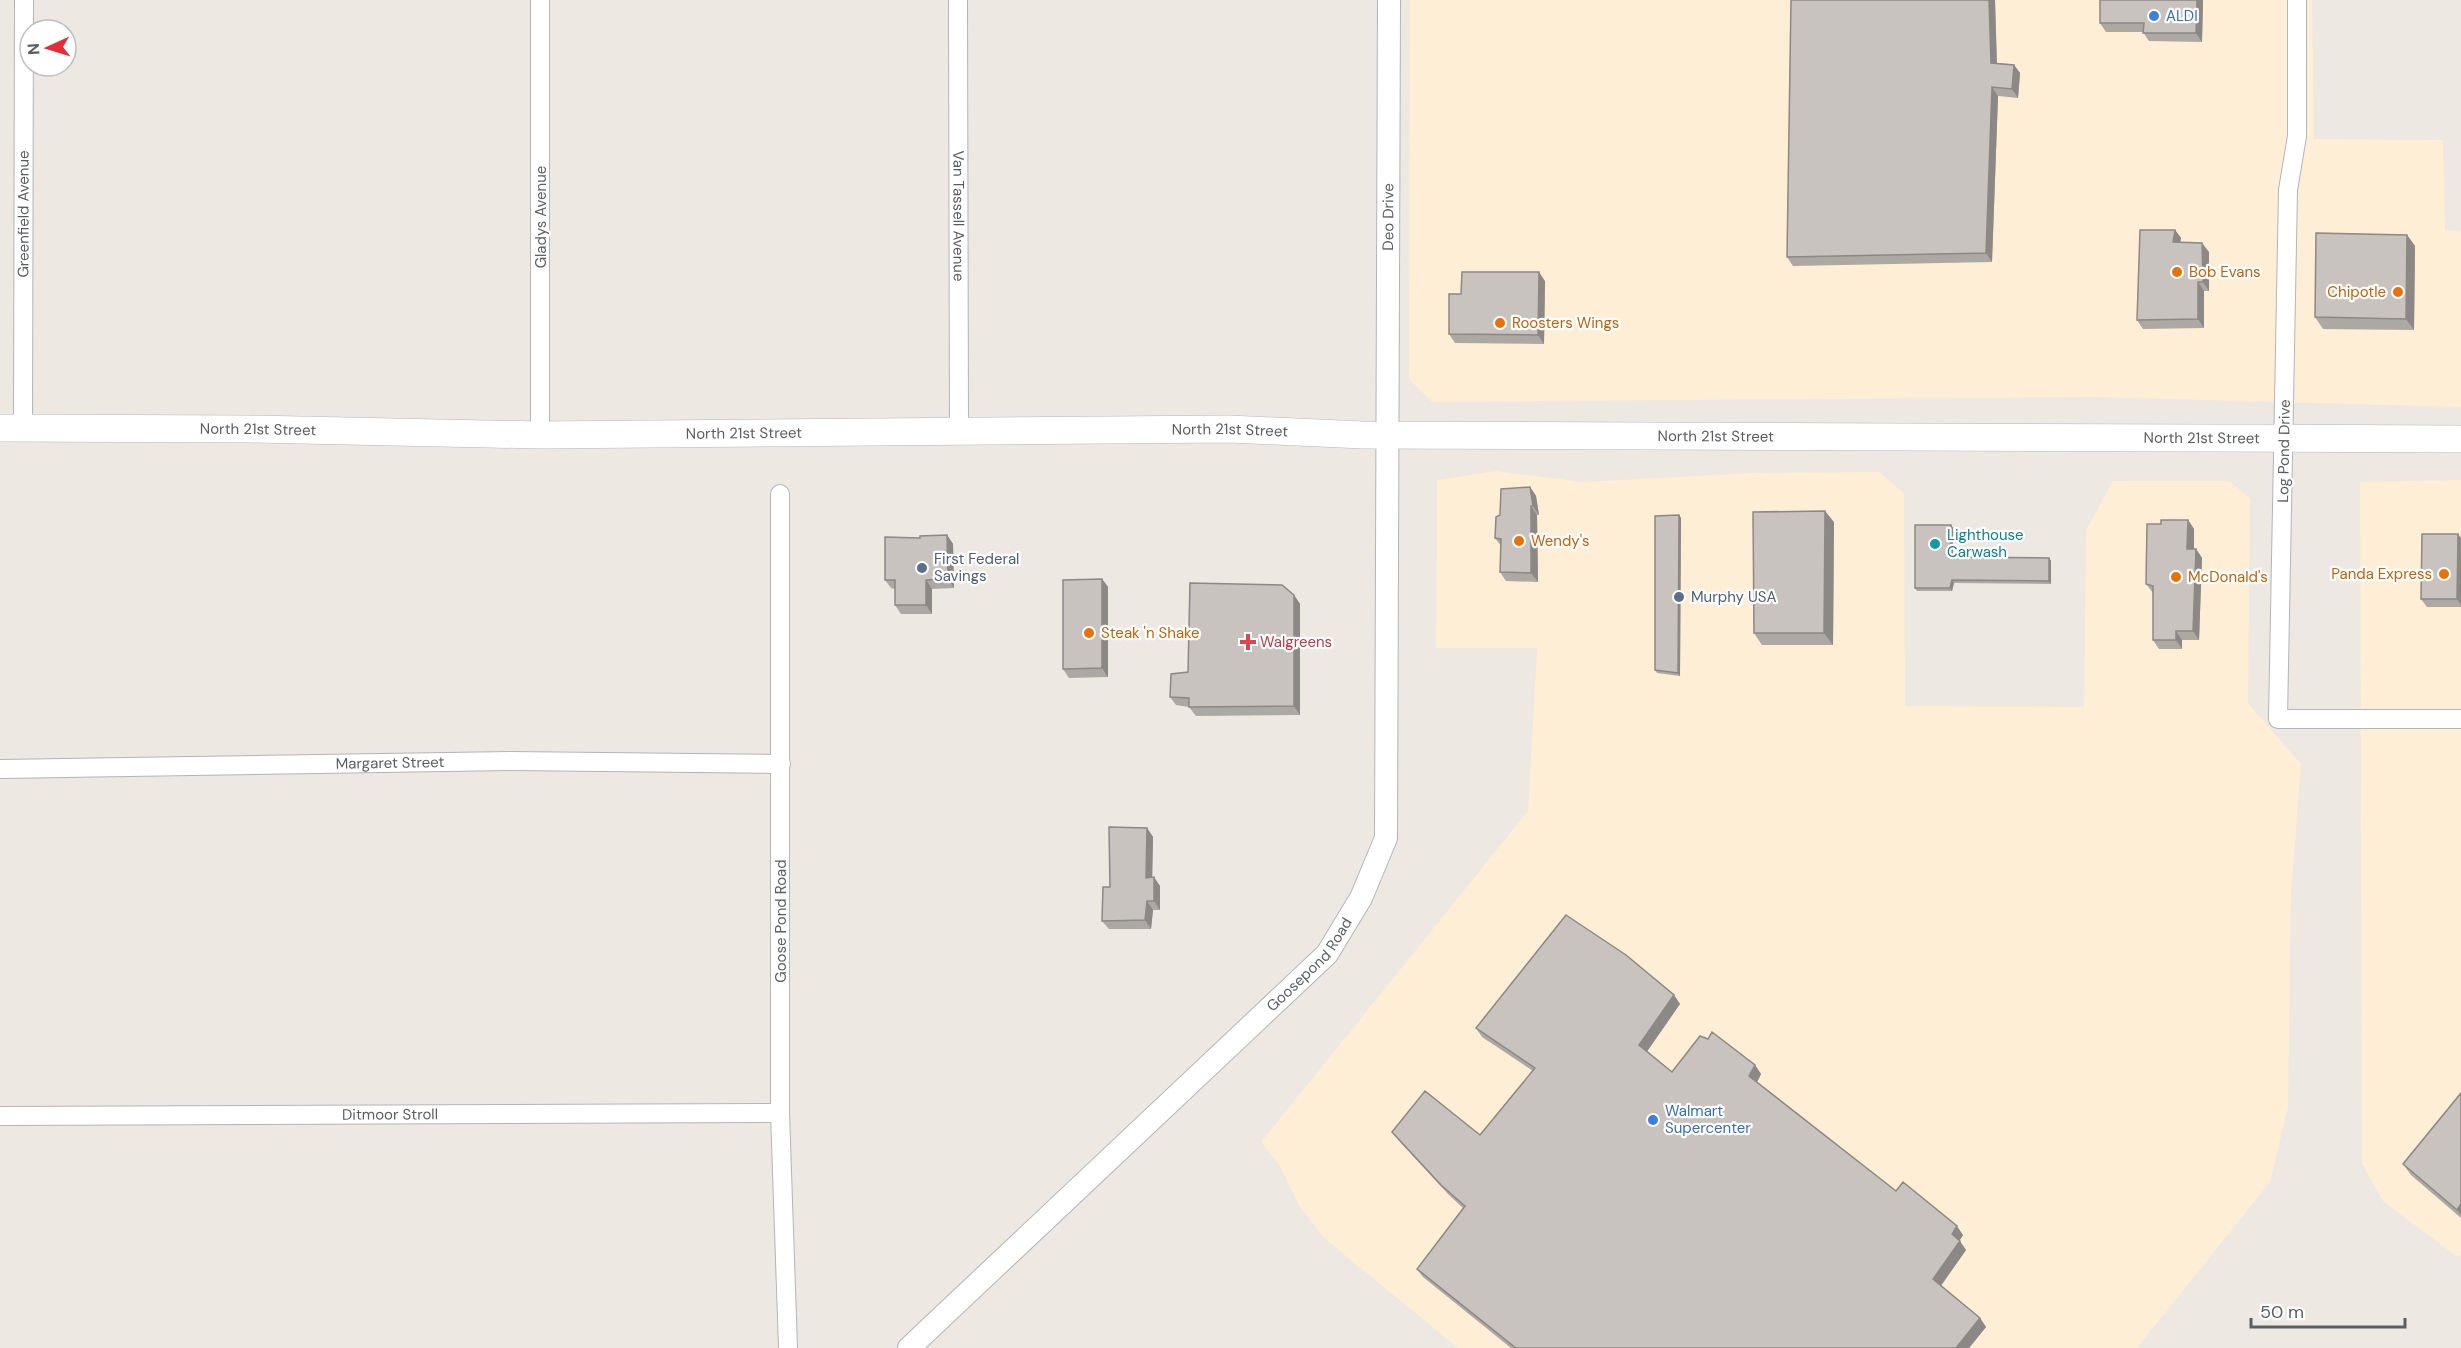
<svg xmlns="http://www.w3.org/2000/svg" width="2461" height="1348" viewBox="0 0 2461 1348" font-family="'DM Sans',sans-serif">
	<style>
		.commercial { fill: #fdeed5 }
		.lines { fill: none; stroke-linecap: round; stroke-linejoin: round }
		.minor-casing { stroke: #b2b5b9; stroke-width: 20 }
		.tertiary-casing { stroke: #b2b5b9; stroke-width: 24 }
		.secondary-casing { stroke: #b3b7bc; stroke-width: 28 }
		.minor { stroke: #fff; stroke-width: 18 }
		.tertiary { stroke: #fff; stroke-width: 22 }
		.secondary { stroke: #fff; stroke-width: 27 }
		.wall { fill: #aca8a3 }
		.shaded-wall { fill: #8c8885 }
		.building { fill: #c8c3be; stroke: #8c8885; stroke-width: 1.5 }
		.shop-dot { fill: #3f7fe0; stroke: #fff; stroke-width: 2 }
		.food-dot { fill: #e8710a; stroke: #fff; stroke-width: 2 }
		.culture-dot { fill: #0f9aa8; stroke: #fff; stroke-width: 2 }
		.service-dot { fill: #5c6f8a; stroke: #fff; stroke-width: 2 }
		.health-dot { fill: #e0444e; stroke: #fff; stroke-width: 2 }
		.labels { text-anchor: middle; stroke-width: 4.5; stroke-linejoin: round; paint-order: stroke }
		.shop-label { font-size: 15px; fill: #366cbe; stroke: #fff; text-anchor: start }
		.street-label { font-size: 15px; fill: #5a5e62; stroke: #fff }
		.food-label { font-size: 15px; fill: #c56008; stroke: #fff; text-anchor: start }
		.culture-label { font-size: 15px; fill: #0d838f; stroke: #fff; text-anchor: start }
		.service-label { font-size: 15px; fill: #4e5e75; stroke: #fff; text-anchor: start }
		.health-label { font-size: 15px; fill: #be3a42; stroke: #fff; text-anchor: start }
	</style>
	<rect width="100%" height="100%" fill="#ede8e1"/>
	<path class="commercial" d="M1410,0H2312L2314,139L2443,140L2445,230L2461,231V407L2092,397L1432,402L1409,379Z
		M1496,471L1584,482L1751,473L1879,472L1904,493L1905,706L2084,707L2086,530L2113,481H2229L2250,498L2248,703L2301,764L2291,894L2288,1107L2270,1182L2137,1348H1458L1324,1238L1298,1204L1280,1166L1261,1142L1528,811L1537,648H1436L1437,480Z
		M2461,480V1255L2456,1256L2383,1201L2362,1164L2360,482Z"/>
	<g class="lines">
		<g class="minor-casing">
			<g id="minor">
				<path id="s1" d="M958,0L959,432"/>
				<path d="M2297,0V136L2288,190L2278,719H2461"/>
				<path id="s2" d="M23,428L24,0"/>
				<path d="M540,435V0"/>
				<path d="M780,494V1113L788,1348"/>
				<path id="s3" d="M0,769L510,761L781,764"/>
				<path id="s4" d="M0,1116L780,1113"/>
			</g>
		</g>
		<g class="tertiary-casing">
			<g id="tertiary">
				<path id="s5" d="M909,1348L1327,954L1361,898L1386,838L1389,0"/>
			</g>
		</g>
		<g class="secondary-casing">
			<g id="secondary">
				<path id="s6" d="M0,428L249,429L540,435L1229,429L1363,435L2461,439"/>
			</g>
		</g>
		<use href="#minor" class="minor"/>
		<use href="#tertiary" class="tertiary"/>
		<use href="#secondary" class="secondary"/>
	</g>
	<path class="wall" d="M1791,0H1995L1997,63L2014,65L2020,73L2018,98L1998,96L1992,262L1793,266L1787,257Z
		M2203,0L2202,42L2149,41L2143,32H2106L2100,23Z
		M2175,230L2181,238L2180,242L2209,252V291H2204V328L2143,329L2137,320Z
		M2407,235L2415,246L2414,330L2323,329L2315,317Z
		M1545,281L1544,344L1455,343L1449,334L1461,294Z
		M1530,487L1536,496L1539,515H1537L1538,582L1506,581L1500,572L1501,546L1495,538L1500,515Z
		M1679,515L1681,518L1680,676L1657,673L1655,670Z
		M2188,520L2194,529V549H2196L2202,558L2199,640H2182V649H2159L2153,640V593L2146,584L2161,524Z
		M1834,522L1833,645H1762L1754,633Z
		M1951,525L1953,528V557L2049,558L2051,561V584L1954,583L1952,591H1917L1915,588Z
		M2458,534L2461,538V607H2427L2421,599Z
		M947,535L953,544L954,588L932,589V614H901L895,605V589L891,588L885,580L920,538Z
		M1102,579L1108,587V677L1069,678L1063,669Z
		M1294,595L1300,604V715L1196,716L1189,707L1176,705L1170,697L1188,672Z
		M1147,828L1153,837L1152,877L1160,886V910H1153L1151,929H1109L1102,921Z
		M1674,995L1680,1004L1647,1051L1672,1072L1755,1065L1761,1074L1757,1082L1896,1191L1963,1235L1959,1241L1966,1250L1941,1286L1980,1318L1986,1327L1969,1348H1511L1423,1277L1417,1269L1463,1208L1448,1194L1399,1141L1392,1132L1480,1135L1533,1071L1482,1037L1476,1028Z
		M2461,1093V1218L2411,1175L2403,1164Z"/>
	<path class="shaded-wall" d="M1989,0H1995L1997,72L1991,63Z
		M2197,0H2203L2202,42L2196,33Z
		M2014,65L2020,73L2018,98L2012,89Z
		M1992,87L1998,96L1992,262L1986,253Z
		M2175,230L2181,238L2179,250L2173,242Z
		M2407,235L2415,246L2414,330L2406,319Z
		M2202,243L2209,252V291L2203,282Z
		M1539,272L1545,281L1544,344L1538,335Z
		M2198,282L2204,291V328L2198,319Z
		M1530,487L1536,496L1539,515L1533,506Z
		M1531,506L1537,515L1538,582L1531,573Z
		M1825,511L1834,522L1833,645L1824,633Z
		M1679,515L1681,518L1680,676L1678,673Z
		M2188,520L2194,529V557L2187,549Z
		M1951,525L1953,528V560L1950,557Z
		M2458,534L2461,538V605L2457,599Z
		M947,535L953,544L954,588L948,579Z
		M2196,549L2202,558L2199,640L2193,631Z
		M2049,558L2051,561V584L2049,581Z
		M1102,579L1108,587V677L1102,668Z
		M926,580L932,589V614L926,605Z
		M1952,580L1954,583L1952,591L1950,588Z
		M1294,595L1300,604V715L1294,706Z
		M2176,631L2182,640V649L2176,640Z
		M1147,828L1153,837L1152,887L1146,878Z
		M1154,877L1160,886V910L1154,901Z
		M1147,901L1153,910L1151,929L1145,920Z
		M1674,995L1680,1004L1646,1053L1639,1045Z
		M1755,1065L1761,1074L1756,1084L1749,1076Z
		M2461,1204V1215L2457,1210Z
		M1957,1226L1963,1235L1958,1243L1952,1234Z
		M1960,1241L1966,1250L1939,1288L1933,1279Z
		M1980,1318L1986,1327L1969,1348H1956Z"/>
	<path class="building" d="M1791,0H1989L1991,63L2014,65L2012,89L1992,87L1986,253L1787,257Z
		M2100,0H2197L2196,33H2143L2144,23H2100Z
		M2140,230H2175L2173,242L2202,243L2203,282H2198V319L2137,320Z
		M2316,233L2407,235L2406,319L2315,317Z
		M1462,272H1539L1538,335L1449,334V294H1461Z
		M1530,487L1533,506H1531V573L1500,572L1501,539L1495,538L1496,517L1500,515L1501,489Z
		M1825,511L1824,633H1754L1753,512Z
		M1679,515L1678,673L1655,670V516Z
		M2161,520H2188L2187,549H2196L2193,631H2176V640H2153V586L2146,584L2147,524H2161Z
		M1915,525H1951L1950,557L2049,558V581L1952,580L1950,588H1915Z
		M2422,534H2458L2457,599H2421Z
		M947,535L948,579L926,580V605H895V580H885V537L920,538V536Z
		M1102,579V668L1063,669V580Z
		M1190,583L1282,585L1294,595V706L1189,707V698L1170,697L1171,674L1188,672Z
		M1109,827L1147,828L1146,878L1154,877V901H1147L1145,920L1102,921L1103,887H1110Z
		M1566,915L1626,955L1674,995L1639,1045L1672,1072L1700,1036L1708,1039L1712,1032L1755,1065L1749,1076L1896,1191L1903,1182L1957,1226L1952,1234L1960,1241L1933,1279L1980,1318L1956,1348H1516L1417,1269L1465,1206L1441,1185L1392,1132L1425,1091L1480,1135L1535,1068L1476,1028Z
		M2461,1093V1204L2457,1210L2403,1164Z"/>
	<g class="shop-dot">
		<circle cx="2154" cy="16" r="6"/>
		<circle cx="1653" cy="1120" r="6"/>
	</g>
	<g class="food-dot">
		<circle cx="2177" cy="272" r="6"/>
		<circle cx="2398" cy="292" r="6"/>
		<circle cx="1500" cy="323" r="6"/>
		<circle cx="1519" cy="541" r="6"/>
		<circle cx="2444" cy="574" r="6"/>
		<circle cx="2176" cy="577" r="6"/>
		<circle cx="1089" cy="633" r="6"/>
	</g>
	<circle class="culture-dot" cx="1935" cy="544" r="6"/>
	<g class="service-dot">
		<circle cx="922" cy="568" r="6"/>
		<circle cx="1679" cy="597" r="6"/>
	</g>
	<path class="health-dot" d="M1245 633h6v6h6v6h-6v6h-6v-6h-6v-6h6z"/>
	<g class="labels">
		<g class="shop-label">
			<text x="2166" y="21">ALDI</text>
			<text x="1665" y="1116">Walmart<tspan x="1665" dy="17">Supercenter</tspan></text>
		</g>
		<g class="street-label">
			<text dy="5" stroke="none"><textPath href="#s2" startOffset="214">Greenfield Avenue</textPath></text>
			<text dy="5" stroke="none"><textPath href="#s1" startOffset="216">Van Tassell Avenue</textPath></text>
			<text transform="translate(541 217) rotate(-90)" y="5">Gladys Avenue</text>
			<text dy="5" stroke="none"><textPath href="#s5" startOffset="1326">Deo Drive</textPath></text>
			<text dy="5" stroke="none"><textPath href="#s6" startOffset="258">North 21st Street</textPath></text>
			<text dy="5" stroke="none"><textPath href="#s6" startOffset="1230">North 21st Street</textPath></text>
			<text dy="5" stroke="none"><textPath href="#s6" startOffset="744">North 21st Street</textPath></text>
			<text dy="5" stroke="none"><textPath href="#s6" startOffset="1716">North 21st Street</textPath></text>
			<text dy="5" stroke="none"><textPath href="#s6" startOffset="2202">North 21st Street</textPath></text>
			<text transform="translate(2284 451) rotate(-89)" y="5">Log Pond Drive</text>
			<text dy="5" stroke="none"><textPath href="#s3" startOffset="390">Margaret Street</textPath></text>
			<text transform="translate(781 921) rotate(-90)" y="5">Goose Pond Road</text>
			<text dy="5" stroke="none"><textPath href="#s5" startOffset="555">Goosepond Road</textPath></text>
			<text dy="5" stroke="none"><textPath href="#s4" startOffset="390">Ditmoor Stroll</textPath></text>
		</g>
		<g class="food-label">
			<text x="2189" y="277">Bob Evans</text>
			<text x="2386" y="297" text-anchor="end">Chipotle</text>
			<text x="1512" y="328">Roosters Wings</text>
			<text x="1531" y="546">Wendy's</text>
			<text x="2432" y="579" text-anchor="end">Panda Express</text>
			<text x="2188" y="582">McDonald's</text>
			<text x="1101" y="638">Steak 'n Shake</text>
		</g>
		<g class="culture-label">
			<text x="1947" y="540">Lighthouse<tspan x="1947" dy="17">Carwash</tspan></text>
		</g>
		<g class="service-label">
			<text x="934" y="564">First Federal<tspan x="934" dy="17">Savings</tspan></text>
			<text x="1691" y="602">Murphy USA</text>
		</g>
		<g class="health-label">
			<text x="1260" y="647">Walgreens</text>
		</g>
	</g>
	<g transform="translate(48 48) rotate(266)"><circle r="28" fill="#ffffff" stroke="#bdbfc0" stroke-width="1.5"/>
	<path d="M0-4.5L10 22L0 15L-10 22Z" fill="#e82c37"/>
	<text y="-9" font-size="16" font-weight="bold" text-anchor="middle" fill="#5a5e62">N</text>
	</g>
	<path d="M2251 1318v9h154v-9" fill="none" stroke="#5a5e62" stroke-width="3"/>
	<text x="2260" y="1318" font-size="18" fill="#5a5e62" stroke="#ffffff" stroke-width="4.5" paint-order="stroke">50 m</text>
</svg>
